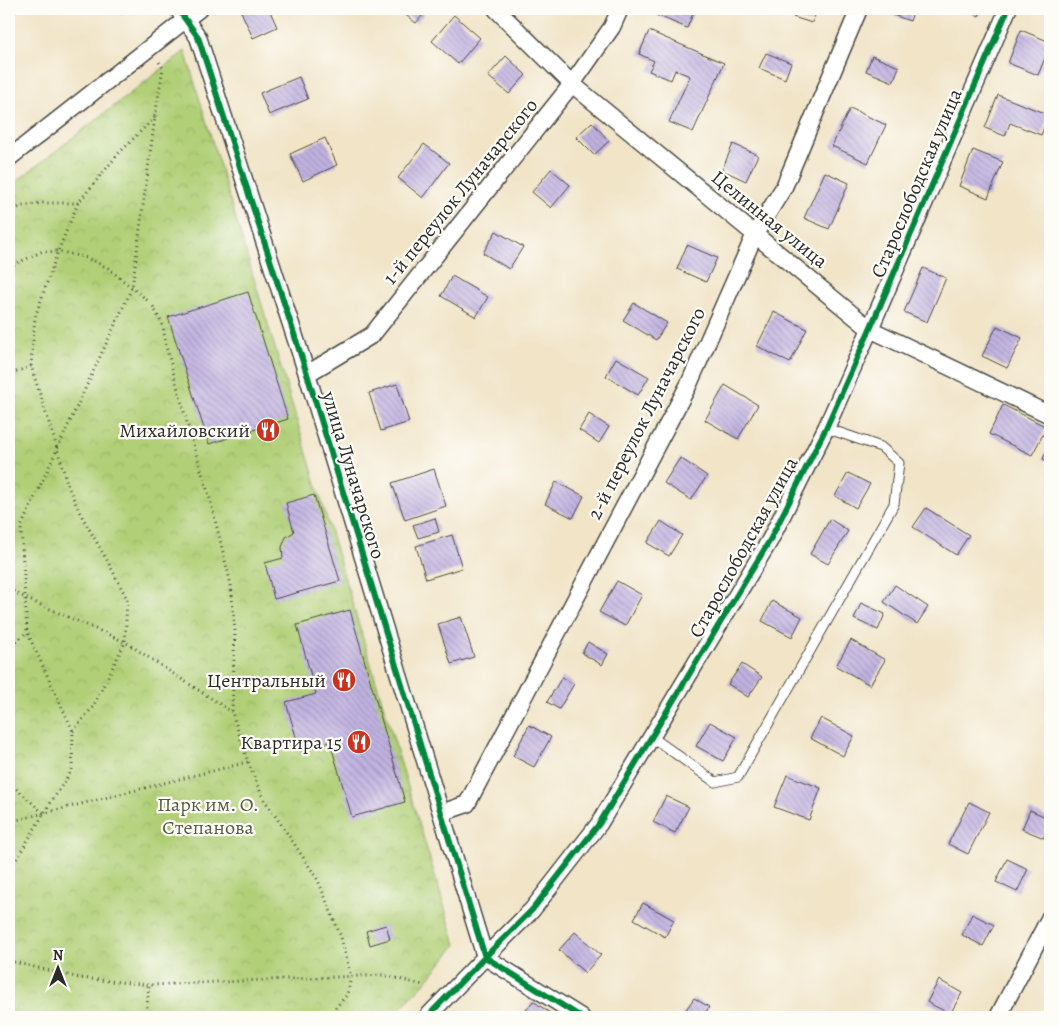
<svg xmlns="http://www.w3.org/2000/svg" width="1059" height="1026" viewBox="0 0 1059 1026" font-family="Alegreya,serif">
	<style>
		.park { fill: url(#park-crowns); stroke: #6e7d50 }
		.building { fill: url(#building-back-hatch) }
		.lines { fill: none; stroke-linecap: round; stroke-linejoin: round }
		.lane-casing { stroke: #494742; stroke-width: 11 }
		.street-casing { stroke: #494742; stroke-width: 19 }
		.path { stroke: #494742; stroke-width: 3; stroke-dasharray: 1 4; stroke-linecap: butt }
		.lane { stroke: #fff; stroke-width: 9 }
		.street { stroke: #fff; stroke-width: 16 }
		.cycleway-casing { stroke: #fdfcf7; stroke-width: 9 }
		.cycleway { stroke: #00873e; stroke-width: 6 }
		.labels { text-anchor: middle; stroke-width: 4.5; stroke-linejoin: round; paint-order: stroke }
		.street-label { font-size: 20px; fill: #2b2b2b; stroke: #fdfcf7 }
		.poi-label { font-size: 20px; fill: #2b2b2b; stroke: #fdfcf7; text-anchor: end }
		.park-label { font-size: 20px; fill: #535c42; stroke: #fdfcf7 }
	</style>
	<defs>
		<pattern id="park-crowns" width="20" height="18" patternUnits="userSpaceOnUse" patternTransform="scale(1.25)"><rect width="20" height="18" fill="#b0cf76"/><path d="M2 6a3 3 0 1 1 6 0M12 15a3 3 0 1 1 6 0" fill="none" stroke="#98b266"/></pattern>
		<pattern id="building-back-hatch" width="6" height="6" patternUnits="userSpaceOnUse" patternTransform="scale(1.25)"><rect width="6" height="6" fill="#c1b3e2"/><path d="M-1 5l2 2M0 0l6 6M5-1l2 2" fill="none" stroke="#9d92b7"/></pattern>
	</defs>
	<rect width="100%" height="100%" fill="#fdfcf7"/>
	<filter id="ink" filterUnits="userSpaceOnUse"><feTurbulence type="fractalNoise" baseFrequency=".02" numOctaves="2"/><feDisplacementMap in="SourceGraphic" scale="10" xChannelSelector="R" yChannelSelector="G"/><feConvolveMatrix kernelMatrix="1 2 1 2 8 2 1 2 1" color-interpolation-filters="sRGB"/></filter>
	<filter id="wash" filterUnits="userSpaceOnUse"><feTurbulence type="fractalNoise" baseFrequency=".0096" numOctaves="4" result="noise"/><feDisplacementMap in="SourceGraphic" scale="20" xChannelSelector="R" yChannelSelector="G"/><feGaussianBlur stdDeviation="1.12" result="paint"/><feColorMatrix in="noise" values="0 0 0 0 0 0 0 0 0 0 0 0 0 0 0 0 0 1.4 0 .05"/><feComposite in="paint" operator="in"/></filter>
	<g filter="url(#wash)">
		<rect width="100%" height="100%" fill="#f1e4c7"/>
		<path class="park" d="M185,51L456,945L423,985L392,1017H9V187Z"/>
		<g id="blocks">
			<path class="building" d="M116,9H128L120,14Z
				M240,9H269L277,27L253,38Z
				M398,9H428L416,23Z
				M656,9H695L687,28L654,14Z
				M796,9H817L812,23L793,17Z
				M891,9H914L910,21L890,14Z
				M961,9H982L979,16Z
				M454,15L480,38L458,64L432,41Z
				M1021,30L1050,42V46L1038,75L1008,63Z
				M649,31L724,63L693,132L669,122L690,76L675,70L671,80L649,71L654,61L639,54Z
				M766,53L791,63L785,79L759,68Z
				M506,56L526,75L509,94L488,76Z
				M872,56L899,67L893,82L866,71Z
				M299,77L308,99L269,115L260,93Z
				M9,81L15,89L9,93Z
				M998,95L1049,115L1041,135L1010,123L1005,136L985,128Z
				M850,108L886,125L868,163L832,146Z
				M592,122L609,141L594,155L576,137Z
				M325,138L337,165L303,181L290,154Z
				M424,144L449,163L423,198L398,178Z
				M733,144L758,155L746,181L722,170Z
				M973,150L1003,162L988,198L959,186Z
				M551,169L570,185L551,208L532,192Z
				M825,172L849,183L829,229L804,218Z
				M496,231L523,247L509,269L483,253Z
				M687,245L717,258L706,282L677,269Z
				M923,268L946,278L927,322L904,312Z
				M452,276L488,297L476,317L441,296Z
				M248,292L288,419L209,444L168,317Z
				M634,303L667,323L656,340L623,320Z
				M774,312L807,329L790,363L757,346Z
				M997,326L1022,338L1007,368L982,356Z
				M616,358L649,377L638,395L606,376Z
				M397,384L409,422L381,431L369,393Z
				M725,385L758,405L738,439L705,420Z
				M1003,405L1047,427L1032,455L989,434Z
				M589,414L609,427L599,443L579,430Z
				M1050,442V462L1043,459Z
				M680,458L707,476L691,500L664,483Z
				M434,469L446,506L405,520L392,483Z
				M848,473L870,484L856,508L835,496Z
				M556,482L584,496L573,518L545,504Z
				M314,495L340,581L274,599L265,563L283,558L282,547L286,537L294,532L286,503Z
				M926,508L969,535L956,555L913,527Z
				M435,518L439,532L418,538L413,525Z
				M830,519L848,531L828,564L810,554Z
				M661,521L682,535L669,556L647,543Z
				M452,535L462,568L426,579L416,546Z
				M617,581L642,595L625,626L599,612Z
				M895,585L928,607L917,624L884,602Z
				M772,601L802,617L792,637L762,621Z
				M861,603L885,614L878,630L854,619Z
				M350,610L405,802L352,817L330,742L300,751L286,702L316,694L297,625Z
				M461,617L474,657L451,664L438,624Z
				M851,640L885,660L870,685L836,666Z
				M588,642L608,654L602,665L582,653Z
				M742,664L762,677L748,697L728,684Z
				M562,677L574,684L559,709L547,702Z
				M821,718L854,736L843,756L810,738Z
				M710,722L737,737L723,761L696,746Z
				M529,725L551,737L534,767L513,756Z
				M787,775L821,788L809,820L774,807Z
				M666,796L689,807L675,833L653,822Z
				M969,802L989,812L968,854L948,844Z
				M1030,810L1050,819V822L1044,838L1022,829Z
				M1007,859L1028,869L1017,892L996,882Z
				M643,903L674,920L665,937L634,919Z
				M972,914L994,925L983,946L962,935Z
				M386,925L390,939L370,945L366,931Z
				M575,932L601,955L585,973L559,950Z
				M939,980L962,993L950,1014L927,1002Z
				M694,998L709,1007L703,1017H681Z
				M533,1001L556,1017H521Z"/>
		</g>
	</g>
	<g filter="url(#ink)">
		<use href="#blocks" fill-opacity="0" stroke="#494742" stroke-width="1"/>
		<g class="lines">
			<g class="lane-casing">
				<path id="lane" d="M652,737L715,782L738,777L894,504L899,463L881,447L826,428"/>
			</g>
			<g class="street-casing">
				<path id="street" d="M178,9L198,37L307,374L485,957L581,1017
					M496,9L572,84L870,329L1050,415
					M9,158L199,9
					M307,374L372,335L572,84L612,27L620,9
					M441,813L467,804L689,384L755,234L784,187L859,9
					M427,1017L485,957L532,910L599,824L770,540L826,428L870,329L1008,9
					M998,1017L1050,917"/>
			</g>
			<path class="path" d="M9,212L22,206L42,203H78
				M9,267L41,252L58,251L87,258L108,268L152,304L163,326L166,346L191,437L210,499L231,585L235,631L232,712L248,762L263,798L289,836L318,880L341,937L351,977L347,995L327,1017
				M9,378L11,374L31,366
				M9,589L25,598L125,642L232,712
				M9,648L27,632
				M73,731L93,707L125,642L127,599L108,562L80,513L68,486L57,448L31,366L35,317L58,251L78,203L119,153L155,117
				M9,782L43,813
				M9,822L248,762
				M9,872L44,813L72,770L73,731L27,632L21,527L132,288L155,117L163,68L159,62
				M9,961L80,978L149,985L383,975L423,985
				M146,1017L149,985"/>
			<use href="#lane" class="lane"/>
			<use href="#street" class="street"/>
			<g class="cycleway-casing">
				<path id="cycleway" d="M178,9L198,37L307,374L485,957L581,1017
					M427,1017L485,957L532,910L599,824L770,540L826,428L870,329L1008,9"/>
			</g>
			<use href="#cycleway" class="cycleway"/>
		</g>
	</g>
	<defs>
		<g id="restaurant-disc" transform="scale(1.25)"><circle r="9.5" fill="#c8321e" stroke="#fdfcf7"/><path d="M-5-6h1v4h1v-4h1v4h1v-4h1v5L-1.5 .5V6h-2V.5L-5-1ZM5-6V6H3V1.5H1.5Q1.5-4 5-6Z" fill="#fff"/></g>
	</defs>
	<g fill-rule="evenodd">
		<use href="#restaurant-disc" x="268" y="430"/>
		<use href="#restaurant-disc" x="344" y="680"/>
		<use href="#restaurant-disc" x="359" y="742"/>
	</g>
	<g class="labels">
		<g class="street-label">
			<text transform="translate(916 183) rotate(-67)" y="7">Старослободская улица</text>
			<text transform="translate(460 191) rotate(-51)" y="7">1-й переулок Луначарского</text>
			<text transform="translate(770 219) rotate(39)" y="7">Целинная улица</text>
			<text transform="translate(646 413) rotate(-63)" y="7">2-й переулок Луначарского</text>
			<text transform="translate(354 475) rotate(73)" y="7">улица Луначарского</text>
			<text transform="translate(743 547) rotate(-61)" y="7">Старослободская улица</text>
		</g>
		<g class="poi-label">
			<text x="250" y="437">Михайловский</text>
			<text x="326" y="687">Центральный</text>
			<text x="342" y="749">Квартира 15</text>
		</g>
		<g class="park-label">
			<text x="208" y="811">Парк им. О.<tspan x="208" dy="23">Степанова</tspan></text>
		</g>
	</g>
	<rect width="1059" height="1026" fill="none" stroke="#fdfcf7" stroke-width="30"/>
	<g transform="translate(58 968)" stroke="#fdfcf7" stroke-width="4" paint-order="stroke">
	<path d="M0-4L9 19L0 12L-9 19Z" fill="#2b2b2b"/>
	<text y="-8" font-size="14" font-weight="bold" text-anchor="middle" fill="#2b2b2b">N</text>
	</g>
</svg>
